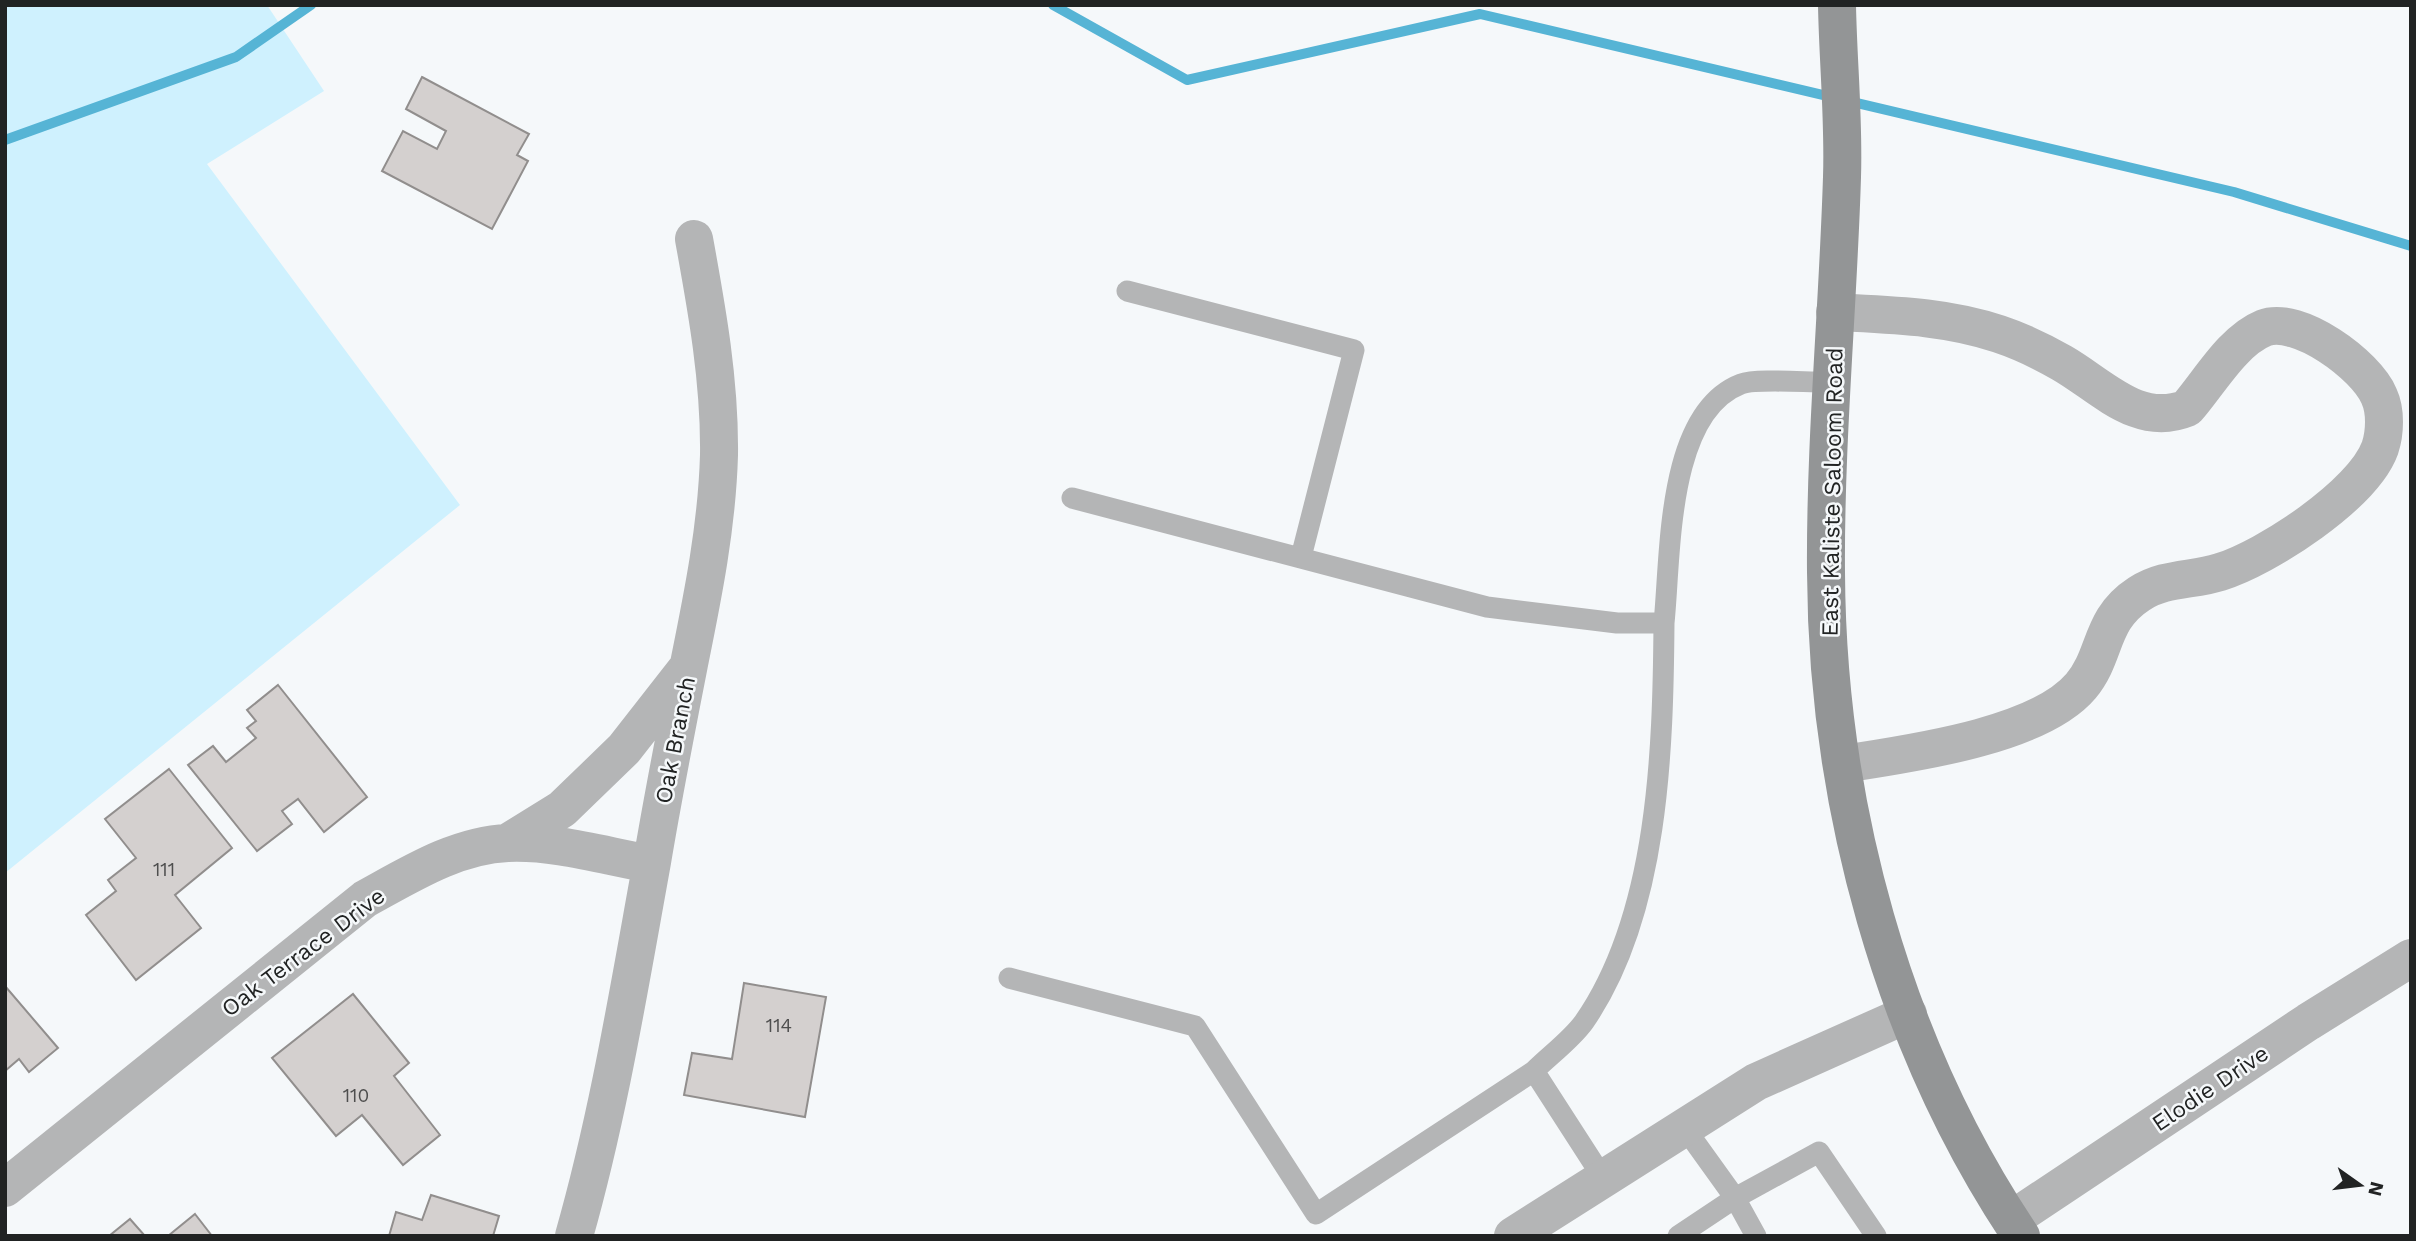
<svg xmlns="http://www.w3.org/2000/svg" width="2416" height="1241" viewBox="0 0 2416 1241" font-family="'Work Sans',sans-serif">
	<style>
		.green { fill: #cff1fe }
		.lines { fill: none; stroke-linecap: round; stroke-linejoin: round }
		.stream { stroke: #56b4d5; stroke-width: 10 }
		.building { fill: #d4d0cf; stroke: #918e8d; stroke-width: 2 }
		.service { stroke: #b4b5b6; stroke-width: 21 }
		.minor { stroke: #b4b5b6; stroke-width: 38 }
		.secondary { stroke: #939596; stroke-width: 38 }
		.labels { text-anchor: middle; stroke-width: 5; stroke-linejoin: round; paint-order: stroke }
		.number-label { font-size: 19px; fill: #4e4e4e }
		.street-label { font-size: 23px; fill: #212323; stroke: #f5f8fa }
	</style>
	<rect width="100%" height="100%" fill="#f5f8fa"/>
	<path class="green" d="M5,5H267L324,91L207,164L460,505L5,873Z"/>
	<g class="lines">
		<path class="stream" d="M1053,5L1187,80L1480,14L2234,192L2411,246
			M5,140L236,57L311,5"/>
	</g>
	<path class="building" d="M422,77L529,134L517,155L528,161L492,229L382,171L403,131L437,149L446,131L406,109Z
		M278,685L367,797L324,832L298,799L282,811L292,824L257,851L188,765L213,746L226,762L256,738L247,728L256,721L247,710Z
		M169,769L232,848L175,895L201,928L136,980L86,915L116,891L108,880L136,858L105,819Z
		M744,983L826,997L805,1117L684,1095L692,1053L732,1059Z
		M5,986L58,1048L29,1072L19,1059L5,1071Z
		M353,994L409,1063L394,1076L440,1135L403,1165L362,1115L336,1136L272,1058Z
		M431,1195L499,1216L493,1236H389L396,1212L422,1220Z
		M195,1214L212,1236H168Z
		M130,1219L145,1236H109Z"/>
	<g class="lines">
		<path class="service" d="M1127,291L1354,350L1301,557
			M1072,498L1487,607L1617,623H1664C1663,749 1659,914 1584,1022C1571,1040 1550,1055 1534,1071
			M1664,623C1671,555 1666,413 1741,384C1757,378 1813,383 1833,382
			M1009,978L1195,1026L1316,1214L1534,1071L1603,1178
			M1678,1236L1735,1198L1684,1127
			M1756,1236L1735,1198L1819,1152L1876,1236"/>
		<path class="minor" d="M1835,312C1891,315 1946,316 1999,334C2020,341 2043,352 2062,363C2102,386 2138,428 2187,408C2209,383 2232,341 2264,328C2298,315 2366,365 2379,396C2386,411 2385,433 2380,448C2363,495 2266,558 2220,572C2192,581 2165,577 2139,594C2099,620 2107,655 2081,686C2038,737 1906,754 1843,764
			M507,843L562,809L624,749L685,671
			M5,1188L365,899C409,875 456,845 508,843C556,841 605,856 651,864
			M2011,1220L2308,1022L2411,958
			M574,1236C609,1113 629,988 652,862C663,796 676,730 689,664C703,595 717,526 719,455C720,382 707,310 694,239
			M1513,1236L1756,1082L1908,1014"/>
		<path class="secondary" d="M1837,5C1838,62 1844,120 1842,177C1838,309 1825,440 1826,572C1827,802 1892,1044 2021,1236"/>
	</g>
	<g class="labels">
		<g class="number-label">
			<text x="164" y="876">111</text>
			<text x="779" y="1032">114</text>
			<text x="356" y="1102">110</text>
		</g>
		<g class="street-label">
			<text transform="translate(1832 492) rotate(-89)" y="8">East Kaliste Saloom Road</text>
			<text transform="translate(675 740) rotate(-79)" y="8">Oak Branch</text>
			<text transform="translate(303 952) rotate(-37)" y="8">Oak Terrace Drive</text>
			<text transform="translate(2210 1088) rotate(-34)" y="8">Elodie Drive</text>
		</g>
	</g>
	<rect width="2416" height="1241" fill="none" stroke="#212323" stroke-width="14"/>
	<g transform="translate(2360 1185) rotate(104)" stroke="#f5f8fa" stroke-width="5" paint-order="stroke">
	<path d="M0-5L12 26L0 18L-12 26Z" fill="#212323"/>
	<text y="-10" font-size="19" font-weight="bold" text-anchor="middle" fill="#212323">N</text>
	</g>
</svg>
